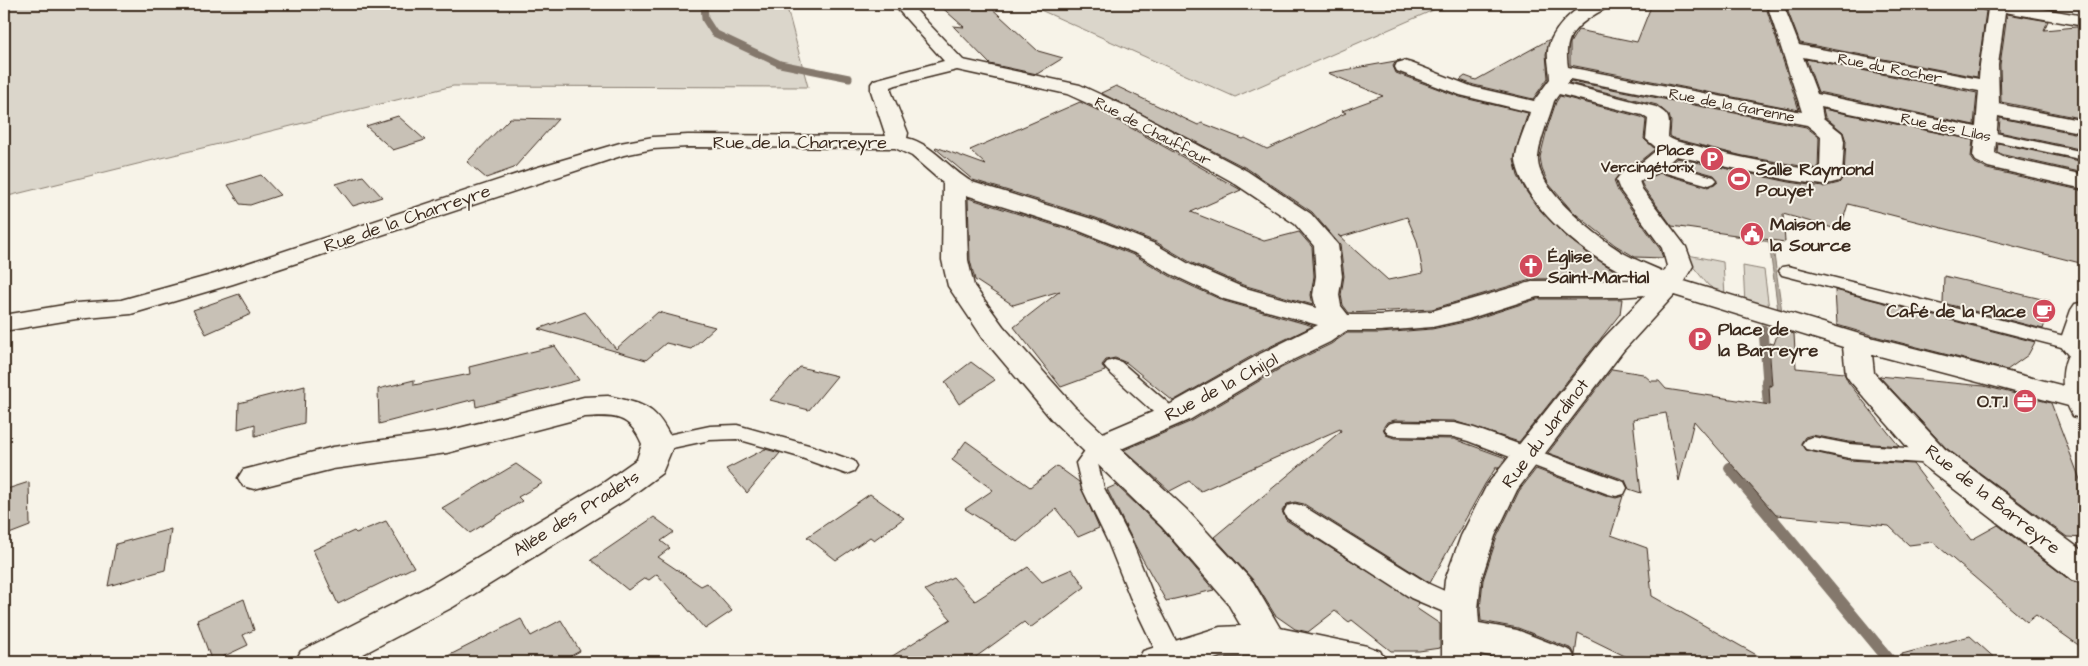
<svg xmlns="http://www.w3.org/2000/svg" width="2088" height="666" viewBox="0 0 2088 666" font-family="'Architects Daughter',sans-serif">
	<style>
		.green { fill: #dbd6cb; stroke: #8b8074 }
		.water { fill: #b4aca0; stroke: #84786c }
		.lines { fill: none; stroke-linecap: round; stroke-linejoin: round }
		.stream-far2 { stroke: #84786c; stroke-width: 7 }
		.stream-far1 { stroke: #84786c; stroke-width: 9 }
		.stream { stroke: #84786c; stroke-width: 12 }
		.building { fill: #c8c1b6; stroke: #3b2a1e; fill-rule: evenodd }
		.service-casing { stroke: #3b2a1e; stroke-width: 3 }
		.minor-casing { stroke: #3b2a1e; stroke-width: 3 }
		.tertiary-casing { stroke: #3b2a1e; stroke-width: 3 }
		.service { fill: #f7f3e8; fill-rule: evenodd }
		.minor { fill: #f7f3e8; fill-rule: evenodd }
		.tertiary { fill: #f7f3e8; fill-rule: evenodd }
		.labels { text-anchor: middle; stroke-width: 4; stroke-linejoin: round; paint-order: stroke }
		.far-street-label { font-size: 15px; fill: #3b2a1e; stroke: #f7f3e8 }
		.far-poi-label { font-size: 15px; font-weight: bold; fill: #3b2a1e; stroke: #f7f3e8; text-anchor: end }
		.street-label { font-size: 18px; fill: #3b2a1e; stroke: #f7f3e8 }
		.poi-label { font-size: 18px; font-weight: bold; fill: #3b2a1e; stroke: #f7f3e8; text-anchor: start }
	</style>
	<rect width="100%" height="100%" fill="#f7f3e8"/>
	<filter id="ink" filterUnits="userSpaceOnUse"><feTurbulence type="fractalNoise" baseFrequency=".02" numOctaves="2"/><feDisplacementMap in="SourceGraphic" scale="10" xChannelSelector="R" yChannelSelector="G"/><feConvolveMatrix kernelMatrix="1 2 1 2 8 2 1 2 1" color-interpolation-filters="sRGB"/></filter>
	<g filter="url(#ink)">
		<path class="green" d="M4,4H786L808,87L453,86L4,197Z
			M1027,4H1447L1235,97Z
			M1683,254L1723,262L1725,297L1708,285Z
			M1743,266L1764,270L1769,309L1745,304Z"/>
		<path class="water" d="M1734,234L1772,240L1782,312L1778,311L1769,242L1734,236Z"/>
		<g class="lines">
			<path class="stream-far2" d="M704,4L705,19L714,33L780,64L849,78"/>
			<path class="stream-far1" d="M1763,329L1767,382"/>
			<path class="stream" d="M1767,381L1770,418
				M1730,468L1891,662"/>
		</g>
		<path class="building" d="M938,4H987L1038,51L1063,58L1037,74L990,64L953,26L964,27Z
			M1652,4H1765L1799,110L1570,65V43L1578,30L1637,42Z
			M1785,4H1978L1980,9L1986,11L1977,77L1800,43Z
			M2007,14L2048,21L2044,30L2076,27L2084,28V119L2001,102L2000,65Z
			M1550,39L1546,54L1548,78L1533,99L1474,85L1460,80L1465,76L1476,80Z
			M1806,59L1977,93L1974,125L1818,92Z
			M1401,60L1396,61L1393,66L1396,73L1460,97L1528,113L1516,149L1514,160L1518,176L1526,191L1537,207L1564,235L1593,257L1617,272L1609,278L1534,279L1432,309L1349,313L1343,305L1341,295L1344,276L1340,245L1312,212L1248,169L1101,93L1116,86L1198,125L1202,123L1243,139L1245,138L1267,149L1346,113L1342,111L1383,96L1328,73ZM1407,217L1417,241L1423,273L1388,280L1338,235L1341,237Z
			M1571,81L1806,127L1819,137L1818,169L1743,156L1675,139L1670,136L1671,122L1669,115L1657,105L1569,83Z
			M1560,96L1641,117L1646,120L1644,139L1655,149L1640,161L1623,169L1614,181L1618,191L1660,249L1663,258L1635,257L1615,245L1572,211L1548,183L1542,169L1540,157L1547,129L1556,102Z
			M1080,102L1108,115L1241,190L1191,212L1264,241L1299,232L1312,247L1314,276L1311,295L1313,305L1243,285L1190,262L1156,242L1096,218L973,180L935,148L936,147L986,165L970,150Z
			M1823,109L1973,140L1971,157L1975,163L1987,169L2084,191V264L1848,204L1840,230L1783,214L1785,242L1672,226L1644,188L1641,182L1660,173L1708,187L1718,181L1714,175L1671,163L1677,158L1789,182L1823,187L1839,183L1844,176L1846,141L1843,132L1825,117Z
			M398,116L425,140L393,150L366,126Z
			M510,118L558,119L514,168L486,178L467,162Z
			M2000,118L2084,135V150L1999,132Z
			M1998,143L2084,162V173L2004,155L1997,152Z
			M261,175L280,195L250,205L240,204L228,185Z
			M363,176L382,197L353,206L336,184Z
			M968,198L1076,232L1136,256L1170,276L1224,301L1313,326L1259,352L1173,401L1127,363L1115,358L1106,360L1102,365L1105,371L1061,387L1014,327L1060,291L1013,305L975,280L970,260Z
			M1944,276L2050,301L2044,326L2043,329L1943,303Z
			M1835,290L2035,342L2028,355L2007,370L1878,337L1837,325Z
			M239,294L251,314L206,334L193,310Z
			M1537,299H1622L1620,314L1519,442L1454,421L1395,420L1387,422L1383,428L1386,435L1394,438L1454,439L1506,458L1497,470V466L1485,484L1430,583L1304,504L1295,502L1287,504L1282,511L1286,520L1419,603L1416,608L1440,624V648L1419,651H1391L1352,620L1349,622L1335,611L1308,632L1295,629L1275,615L1254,581L1214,537L1341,431L1340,429L1201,491L1189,481L1170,491L1124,450L1192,421L1281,368L1331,344L1347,333H1380L1432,329L1469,321Z
			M585,312L616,349L658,312L715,327L691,349L666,343L646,360L538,329Z
			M1779,329L1794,334L1796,368L1844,373L1848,382L1899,446L1849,442L1812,435L1805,437L1801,443L1805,450L1849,460L1913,464L1971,540L1998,525L2071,581L2084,585V649L2036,615L2027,622L1933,542L1909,545L1889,526L1776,515L1694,421L1679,481L1666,413L1633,419L1641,493L1629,489L1625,480L1548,453L1612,369L1643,374L1651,381H1659L1666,389L1770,405L1769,385L1772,386L1769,343L1774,344Z
			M555,346L579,380L476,407L475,399L379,424L378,389L414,380V385L470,374L469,367Z
			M971,362L995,380L959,404L945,382Z
			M800,367L837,376L809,410L770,400Z
			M1879,376L1984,386L2051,403L2081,482L2084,495V538L2067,537L1946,448Z
			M305,386L304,423L255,436V424L238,429L239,403Z
			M966,441L1030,487L1057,466L1079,482L1099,528L1078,537L1056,509L1017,542L965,509L993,490L952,460Z
			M765,449L780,453L747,493L726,469Z
			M516,464L543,483L518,497L522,501L470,533L442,508Z
			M1536,469L1608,496L1616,498L1623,496L1611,535L1647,548L1652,596L1769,662H1637L1578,633L1575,655L1572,649L1518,628L1481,621L1480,609L1483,580L1497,537L1519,491Z
			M29,482L30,526L4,536V490Z
			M1116,485L1161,528L1214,590L1166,601L1138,551L1107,489Z
			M870,494L904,518L874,540L870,537L836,560L807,537Z
			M654,517L674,532L661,541L670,548L658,557L701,586L707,583L732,611L705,629L657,574L649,580L645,578L628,590L591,560Z
			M386,521L414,567L338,604L313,550L354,531L356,533Z
			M171,529L165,570L108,586L116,544Z
			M1028,567L1042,582L1072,569L1085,587L1030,628L1024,622L969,662H883L951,619L925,590L953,577L975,601Z
			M244,599L254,630L243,635L248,645L212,662L197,620Z
			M521,619L531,636L561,620L580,651L560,662H436Z
			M1970,636L1999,662H1903L1902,654Z"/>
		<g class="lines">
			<g class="service-casing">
				<path id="service" d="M1986,131L2084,152V160L1981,138L1979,135L1981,132Z
					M1653,160L1714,177L1717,180L1714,183L1709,185L1648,168L1645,165L1648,162Z
					M1788,266L2080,340L2082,344L2080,348L2073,350L1782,275L1779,271L1782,267Z
					M1114,360L1121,362L1177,411L1180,416L1177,421L1170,423L1163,421L1107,370L1104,366L1107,362Z
					M1395,422L1454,423L1474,428L1624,482L1627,488L1624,494L1616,496L1608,494L1468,441L1454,437L1395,436L1388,434L1385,429L1388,424Z
					M737,425L812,446L854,461L857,466L854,471L846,474L796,456L737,439L710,440L658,451L651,449L647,444L651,439L658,437L710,426Z
					M1813,437L1849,444L1934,450L1942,452L1945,457L1942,462L1934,464L1849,458L1806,449L1802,444L1806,439Z
					M1100,439L1108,441L1111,446L1098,464L1104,488L1132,542L1154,597L1184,657L1181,662H1161L1130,597L1108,542L1082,488L1076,463L1092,441Z
					M1295,504L1303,506L1429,584L1469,602L1472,609L1469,616L1460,619L1411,598L1287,518L1284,512L1287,506Z"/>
			</g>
			<g class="minor-casing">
				<path id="minor" d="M893,4H910L963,60L1080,85L1123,105L1247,171L1311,214L1338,245L1342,276L1339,295L1341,306L1348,315H1380L1432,311L1535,281L1638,280C1628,275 1617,270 1607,264C1574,245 1521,200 1516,160C1515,149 1527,124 1530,112L1460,95L1397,71L1395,67L1397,63L1404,61L1411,63L1473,87L1534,101L1550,79C1550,70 1547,60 1548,51C1549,34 1573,6 1591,4C1597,3 1604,4 1610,4C1607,9 1600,11 1594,15C1571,29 1564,41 1568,67L1802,112L1767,4H1783L1799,45L1979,79L1980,65L1988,9L1982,8L1980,4H2016L2084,16V26L2005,12L1998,65L1999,104L2084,121V133L1998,116L1995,153L2003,157L2084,175V189L1988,167L1976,161L1973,156L1975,139L1821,107L1823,118L1842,133L1844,141L1842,176L1839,181L1823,185L1789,180L1676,156L1657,173L1639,181L1642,189L1686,247L1693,266L1684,281L1866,336L2084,391V407L2080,409L1872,354L1874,373L1945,449L2084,552V583L2072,580L1923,465L1850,381L1846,375L1843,347L1674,295L1623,351L1517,490L1495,536L1481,580L1478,609L1479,623L1517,630L1571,651L1577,662H1519L1480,654V662H1442V609L1445,580L1461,536L1487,485L1603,339L1645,295L1618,297H1537L1468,319L1432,327L1380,331H1346L1330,342L1280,366L1191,419L1121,449L1186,509L1253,582L1280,628L1367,646L1380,651L1386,662H1295L1268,656L1220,657L1205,662H1137L1143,651L1220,627L1241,626L1227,602L1162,527L1052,420L983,338L948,286L942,260L943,183L912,156L895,148L688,147L653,149L624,155L233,284L131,314L76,319L4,331V315L76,303L121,300L215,274L535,168L620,143L653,137L688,135L886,136L871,91V84L874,80L944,61ZM1803,57L1979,91L1976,127L1817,94ZM957,70L1067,94L1109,113L1231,181L1295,224L1314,246L1316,276L1313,295L1316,308L1242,287L1189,264L1155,244L1095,220L972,182C949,169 933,144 907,138L908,133L891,91V87L896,85ZM1570,79L1807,125L1821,136L1820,171C1779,165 1737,158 1697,146C1686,143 1677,143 1668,137C1669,120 1672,116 1656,107L1566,84ZM1559,94L1642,115L1648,119L1646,139L1658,149L1641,163L1624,170L1616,180L1620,190L1662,248L1667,266L1664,272C1651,266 1638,261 1625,254C1600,239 1535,189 1538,157C1540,138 1549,119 1554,101ZM966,195L1077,230L1137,254L1171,274L1224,299L1318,325L1260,354L1169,405L1103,433L1074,406L1003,326L974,286L968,260Z
					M608,396C647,405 656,406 674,444L662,473L627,499L453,607L348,662H295L301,651L427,587L603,483L637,459L642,444C630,415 614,415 585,417L447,453L333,469L254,489L243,486L238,478L243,470L333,447L447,431L584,397Z"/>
			</g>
			<g class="tertiary-casing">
				<path id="tertiary" d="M2084,302V419L2073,416C2062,398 2059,374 2068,355L2059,344L2071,310L2075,304Z"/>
			</g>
			<use href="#service" class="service"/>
			<use href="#minor" class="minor"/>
			<use href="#tertiary" class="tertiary"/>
		</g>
	</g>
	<defs>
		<g id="parking-disc" transform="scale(1.25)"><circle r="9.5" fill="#d1495b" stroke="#f7f3e8"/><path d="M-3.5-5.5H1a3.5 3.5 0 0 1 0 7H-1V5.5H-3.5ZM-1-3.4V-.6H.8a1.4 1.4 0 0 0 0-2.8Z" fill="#fff"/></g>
		<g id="stadium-disc" transform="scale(1.25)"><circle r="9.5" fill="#d1495b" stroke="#f7f3e8"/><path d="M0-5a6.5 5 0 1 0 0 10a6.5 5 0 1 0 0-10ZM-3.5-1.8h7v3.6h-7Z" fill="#fff"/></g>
		<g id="civic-disc" transform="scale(1.25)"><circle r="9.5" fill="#d1495b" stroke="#f7f3e8"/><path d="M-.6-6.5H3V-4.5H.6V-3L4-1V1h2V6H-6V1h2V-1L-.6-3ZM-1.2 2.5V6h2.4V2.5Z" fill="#fff"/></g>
		<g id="church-disc" transform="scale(1.25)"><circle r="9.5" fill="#d1495b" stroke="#f7f3e8"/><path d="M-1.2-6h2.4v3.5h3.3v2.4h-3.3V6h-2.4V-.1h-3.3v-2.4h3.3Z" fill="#fff"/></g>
		<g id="cafe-disc" transform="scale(1.25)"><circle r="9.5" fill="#d1495b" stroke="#f7f3e8"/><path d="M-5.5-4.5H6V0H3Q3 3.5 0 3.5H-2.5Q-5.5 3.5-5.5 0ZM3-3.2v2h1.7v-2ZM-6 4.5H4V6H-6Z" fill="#fff"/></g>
		<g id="office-disc" transform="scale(1.25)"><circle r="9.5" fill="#d1495b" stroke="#f7f3e8"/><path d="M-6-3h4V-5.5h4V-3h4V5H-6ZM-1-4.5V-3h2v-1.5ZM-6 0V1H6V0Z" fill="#fff"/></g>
	</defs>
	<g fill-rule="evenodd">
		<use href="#parking-disc" x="1712" y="159"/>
		<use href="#stadium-disc" x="1739" y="179"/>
		<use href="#civic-disc" x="1752" y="234"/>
		<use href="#church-disc" x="1531" y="266"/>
		<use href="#cafe-disc" x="2044" y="311"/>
		<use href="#parking-disc" x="1700" y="339"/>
		<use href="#office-disc" x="2025" y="401"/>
	</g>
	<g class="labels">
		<g class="far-street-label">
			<text transform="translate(1890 68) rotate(11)" y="5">Rue du Rocher</text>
			<text transform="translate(1732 105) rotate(11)" y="5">Rue de la Garenne</text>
			<text transform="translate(1946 127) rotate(12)" y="5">Rue des Lilas</text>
			<text transform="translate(1153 131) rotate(28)" y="5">Rue de Chauffour</text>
		</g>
		<g class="far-poi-label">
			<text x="1694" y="155">Place<tspan x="1694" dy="17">Vercingétorix</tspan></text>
		</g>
		<g class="street-label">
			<text x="800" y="148">Rue de la Charreyre</text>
			<text transform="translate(407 218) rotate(-19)" y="6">Rue de la Charreyre</text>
			<text transform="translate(1221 387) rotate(-28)" y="6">Rue de la Chijol</text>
			<text transform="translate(1545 433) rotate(-53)" y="6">Rue du Jardinot</text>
			<text transform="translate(1993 499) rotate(38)" y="6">Rue de la Barreyre</text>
			<text transform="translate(576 513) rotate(-32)" y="6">Allée des Pradets</text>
		</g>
		<g class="poi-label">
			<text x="1756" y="175">Salle Raymond<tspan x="1756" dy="21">Pouyet</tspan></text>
			<text x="1770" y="230">Maison de<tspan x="1770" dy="21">la Source</tspan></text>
			<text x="1548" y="262">Église<tspan x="1548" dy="21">Saint-Martial</tspan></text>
			<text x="2026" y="317" text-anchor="end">Café de la Place</text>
			<text x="1718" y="335">Place de<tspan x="1718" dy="21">la Barreyre</tspan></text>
			<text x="2008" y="407" text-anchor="end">O.T.I</text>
		</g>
	</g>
	<rect width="2088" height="666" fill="none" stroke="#f7f3e8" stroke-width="20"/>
	<rect x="10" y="10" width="2068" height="646" fill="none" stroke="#3b2a1e" stroke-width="2" filter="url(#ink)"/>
</svg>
